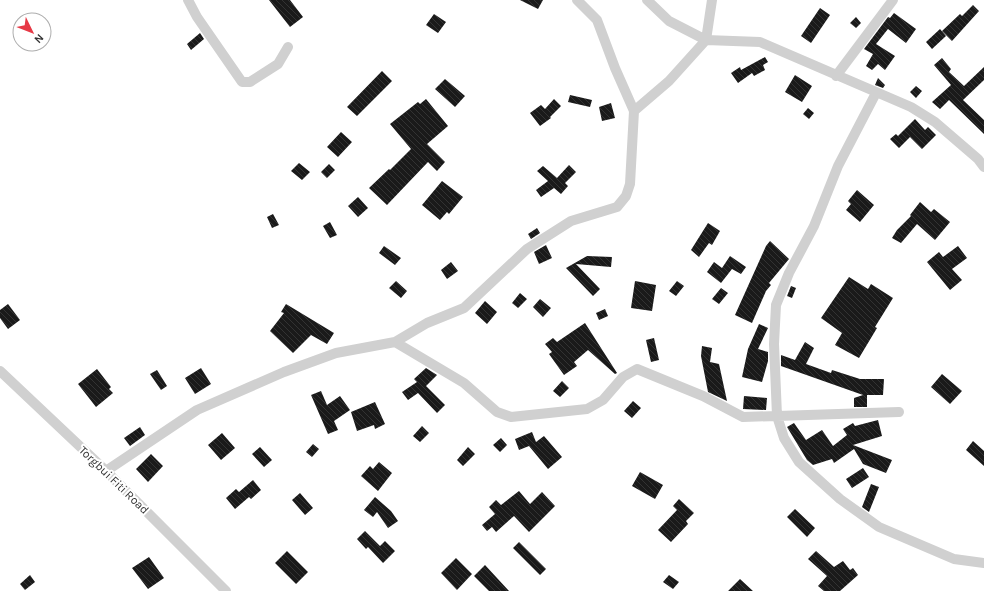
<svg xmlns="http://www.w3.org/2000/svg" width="984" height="591" viewBox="0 0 984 591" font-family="Karla,sans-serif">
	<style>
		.building { fill: url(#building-back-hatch) }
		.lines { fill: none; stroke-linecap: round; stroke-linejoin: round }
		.minor { stroke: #d0d0d0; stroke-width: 10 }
		.labels { text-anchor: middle; stroke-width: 4; stroke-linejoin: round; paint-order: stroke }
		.street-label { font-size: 12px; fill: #333; stroke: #fff }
	</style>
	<defs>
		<pattern id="building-back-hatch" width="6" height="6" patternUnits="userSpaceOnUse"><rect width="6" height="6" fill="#1a1a1a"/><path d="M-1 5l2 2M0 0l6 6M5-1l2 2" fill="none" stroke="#333"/></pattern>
	</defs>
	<rect width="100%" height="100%" fill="#fff"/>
	<path class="building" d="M269,0H290L303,17L290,27Z
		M520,0H543L538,9Z
		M973,5L979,11L952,41L942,31L960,14L962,16Z
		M820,8L830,15L811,43L801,36Z
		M894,13L916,29L906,43L888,29L876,44L895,56L885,70L878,64L872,70L866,66L873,54L864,49L888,17L890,18Z
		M434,14L446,22L438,33L426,25Z
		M856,17L861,23L856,28L850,23Z
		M940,29L946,36L932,49L926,42Z
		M200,33L204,39L191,50L187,44Z
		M765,57L768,62L763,65L765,70L754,76L752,73L738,83L731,73L740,67L741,70Z
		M942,58L951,69L949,72L964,86L984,67V80L963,100L984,120V134L949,100L940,109L932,102L951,85L934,65Z
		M382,71L392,81L357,116L347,107Z
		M795,75L812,86L802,102L785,92Z
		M878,78L885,85L883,88L875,85Z
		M445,79L465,96L455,107L435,89Z
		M916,86L922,91L916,98L910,92Z
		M570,95L592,100L590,107L568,102Z
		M426,99L448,126L427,144L445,162L437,171L428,162L387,205L369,188L389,169L390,170L411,149L390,124L418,102L420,104Z
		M554,99L561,106L550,117L551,118L540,126L530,113L541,105L545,109Z
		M611,103L615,118L602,121L599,107Z
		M808,108L814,113L809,119L803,114Z
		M915,119L925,130L928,127L936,135L922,149L910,137L899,148L890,139L896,134L898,136Z
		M341,132L352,142L338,157L327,147Z
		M299,163L310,172L302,180L291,171Z
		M329,164L335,170L327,178L321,172Z
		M569,165L576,172L565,183L568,186L561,194L554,188L541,197L536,190L548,181L537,171L543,166L557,178Z
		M442,181L463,197L449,214L447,212L440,220L422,205Z
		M857,190L874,205L860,222L846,210L851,204L848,201Z
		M358,197L368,208L358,217L348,206Z
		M920,202L931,212L934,209L950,222L935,240L917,224L901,243L892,238L897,230L911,216L910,215Z
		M273,214L279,225L272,228L267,217Z
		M330,222L337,235L330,238L323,226Z
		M708,223L720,231L712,245L709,243L699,257L691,250Z
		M537,228L540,233L531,239L528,234Z
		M770,241L789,259L769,283L771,285L766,291L752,323L735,315L766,246Z
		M546,245L552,258L539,264L534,252Z
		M384,246L401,258L395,265L379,253Z
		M958,246L967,258L952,269L962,280L950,290L927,262L939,252L943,257Z
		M587,256L612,257L611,267L576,264L600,289L593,296L566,268Z
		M730,256L746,267L741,274L732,269L721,283L707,272L714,262L722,268Z
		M451,262L458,271L447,279L441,270Z
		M849,277L868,289L871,284L893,298L875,327L877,328L859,358L835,345L842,333L821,318Z
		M396,281L407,291L401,298L389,288Z
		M635,281L656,285L652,311L631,308Z
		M677,281L684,286L676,296L669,291Z
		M791,286L796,288L792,298L787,296Z
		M721,288L728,293L719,304L712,299Z
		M520,293L527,299L518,308L512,303Z
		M540,299L551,308L543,317L533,307Z
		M485,301L497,312L487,324L475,313Z
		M8,304L20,320L8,329L0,318V310Z
		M286,304L334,333L327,344L311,335L293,353L270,331L284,313L281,312Z
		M605,309L608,316L599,320L596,313Z
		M585,323L617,373L615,374L588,350L574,362L577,366L564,375L549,354L552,352L545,344L553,338L557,342Z
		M759,324L768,328L758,349L768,352V361L762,382L742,377L748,349Z
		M654,338L659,360L651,362L646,340Z
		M805,342L814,348L806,364L831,373L832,370L860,379H884L883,395H867V407H854V398L863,395L781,366V355L795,360Z
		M702,346L712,348L710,362L719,364L727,401L708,392L701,356Z
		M201,368L211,384L195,394L185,378Z
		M426,368L437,375L426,386L445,405L437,413L418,393L408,400L402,392L417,382L414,379Z
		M97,369L111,387L109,389L113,393L96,407L78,384Z
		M157,370L167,386L161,390L150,374Z
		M942,374L962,391L950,404L931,387Z
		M562,381L569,388L560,397L553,391Z
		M321,391L327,405L340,396L350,410L334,421L338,430L328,434L311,395Z
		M744,396L767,398L766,410L743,409Z
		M633,401L641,408L632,418L624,411Z
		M375,402L385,424L375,429L374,425L357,431L351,412Z
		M878,420L882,436L853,445L892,460L886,473L863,464L854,449L834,463L832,459L813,465L807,460L787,427L794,423L806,440L822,430L833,446L847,435L843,429L853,423L855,426Z
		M422,426L429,433L420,442L413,436Z
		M140,427L145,435L130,446L124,438Z
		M532,432L536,442L544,436L562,457L548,469L529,446L519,450L515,439Z
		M222,433L235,448L221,460L208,445Z
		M501,438L507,445L500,452L493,445Z
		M973,441L984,451V466L966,450Z
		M313,444L319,449L312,457L306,452Z
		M260,447L272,460L264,467L252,454Z
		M468,447L475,454L463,466L457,460Z
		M151,454L163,466L148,482L136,469Z
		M379,462L392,473L378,491L361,476L370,466L373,469Z
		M863,468L869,477L852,488L846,479Z
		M640,472L663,485L655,499L632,486Z
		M253,480L261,490L251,499L249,497L235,509L226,498L236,489L239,492Z
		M871,484L879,487L869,512L862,507Z
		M519,491L530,504L542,492L555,506L529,532L514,516L496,532L492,527L487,531L482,525L495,514L489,507L496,500L501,505Z
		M300,493L313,508L305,515L292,500Z
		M375,497L391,511L398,521L388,528L377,512L373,517L364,510Z
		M679,499L694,513L686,521L688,524L671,542L658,530L677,510L673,506Z
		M795,509L815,528L807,537L787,517Z
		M365,531L380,546L385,541L395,551L383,563L368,547L366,549L357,539Z
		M519,542L546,569L540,575L513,548Z
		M287,551L308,572L296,584L275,563Z
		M816,551L834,567L843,561L850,570L853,568L858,575L840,591H824L818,586L827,576L808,559Z
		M149,557L164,578L148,589L132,568Z
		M456,558L472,574L457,590L441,573Z
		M485,565L509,591H489L474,576Z
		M30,575L35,582L25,590L20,584Z
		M669,575L679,582L673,589L663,582Z
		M740,579L753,591H728Z"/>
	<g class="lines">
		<path class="minor" d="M188,0L197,17L242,82H250L278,64L288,47
			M577,0L597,20L615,68L634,111
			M647,0L669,21L706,40L712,0
			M836,76L893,0
			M876,93L838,166L814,226L789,273L776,305L774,344L777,416L784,438L799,462L840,499L879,527L954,559L984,563
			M395,342L427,323L464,308L527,249L571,221L617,207L626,196L630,184L634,111L669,81L706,40L760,42L911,107L935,122L978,159L984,167
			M0,371L106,471L226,591
			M106,471L197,410L284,372L336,353L395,342L464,383L497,412L511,417L587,409L603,400L623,377L637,369L703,396L743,417L899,412"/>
	</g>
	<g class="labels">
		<g class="street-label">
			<text transform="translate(114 480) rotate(44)" y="4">Torgbui Fiti Road</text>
		</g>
	</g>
	<g transform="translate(32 32) rotate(133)"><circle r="19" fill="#ffffff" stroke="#adadad"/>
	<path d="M0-3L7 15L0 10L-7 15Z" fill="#e63946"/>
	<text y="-6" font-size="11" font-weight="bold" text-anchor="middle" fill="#333333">N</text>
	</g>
</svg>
